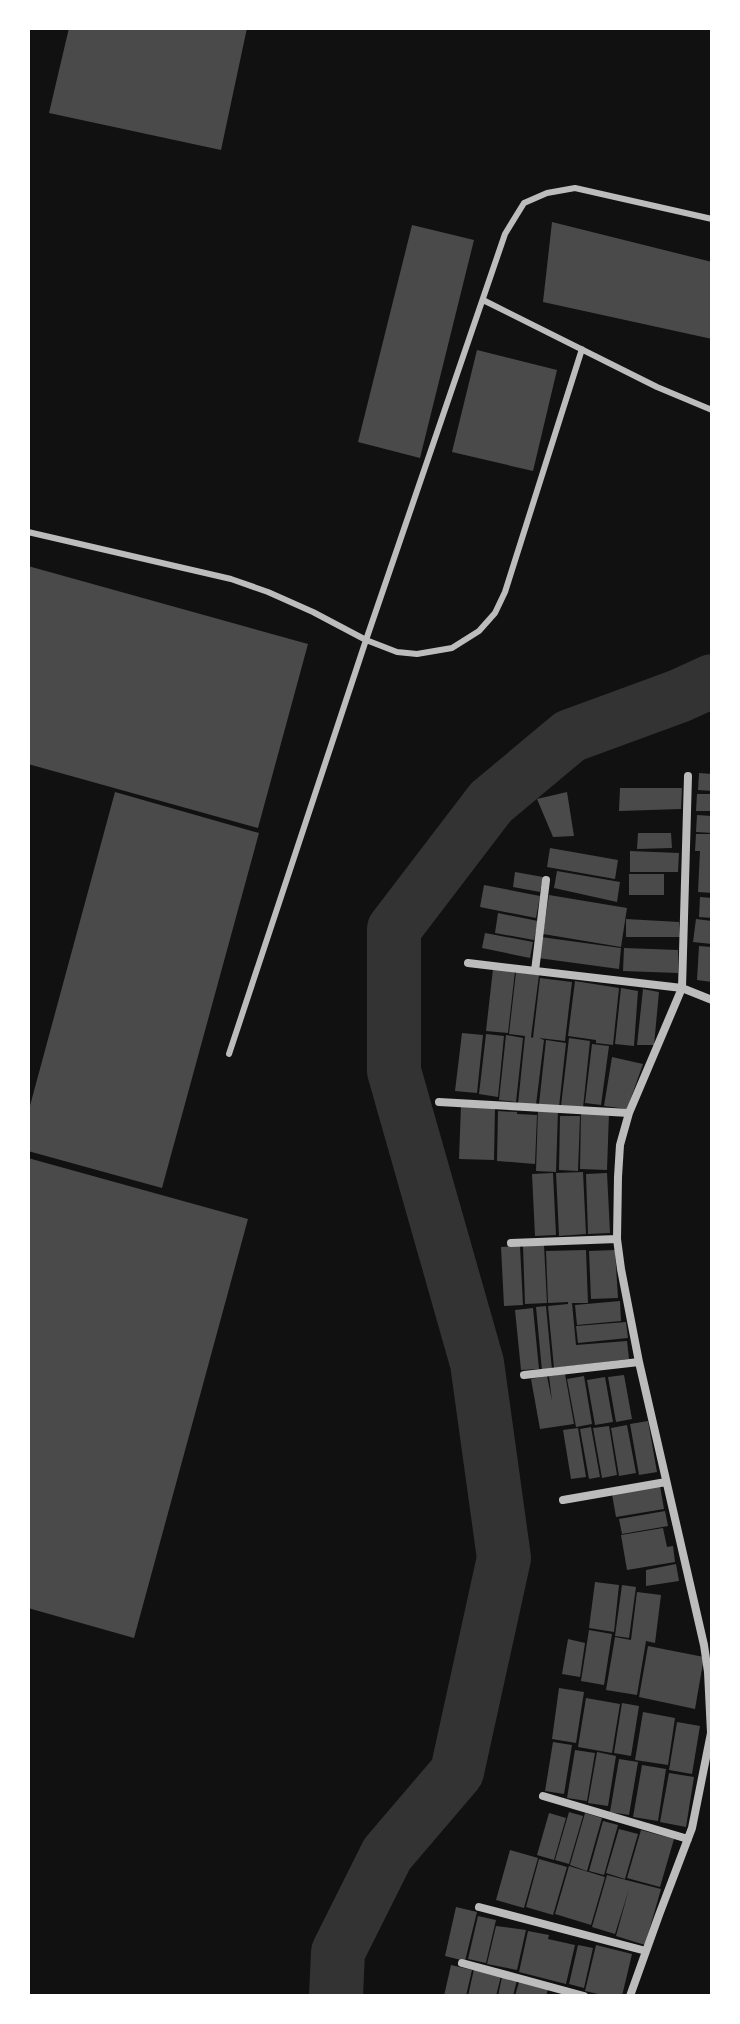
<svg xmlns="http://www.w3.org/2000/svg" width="740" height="2024" viewBox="0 0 740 2024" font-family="'Sofia Sans Condensed',sans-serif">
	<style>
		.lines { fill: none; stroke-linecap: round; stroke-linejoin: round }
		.river { stroke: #333; stroke-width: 54 }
		.building { fill: #4a4a4a }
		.service { stroke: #bcbcbc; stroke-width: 6 }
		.minor { stroke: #bcbcbc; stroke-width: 8 }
	</style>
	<rect width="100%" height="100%" fill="#111"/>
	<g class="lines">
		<path class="river" d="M336,1996L338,1952L387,1854L457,1772L504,1558L477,1363L394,1071V929L491,802L570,736L679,696L712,681"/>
	</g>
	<path class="building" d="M69,28H247L221,150L49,113Z
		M552,222L712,262V339L543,302Z
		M412,225L474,240L420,458L358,442Z
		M477,350L557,370L533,471L452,452Z
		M28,566L308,644L258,828L28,764Z
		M699,773L712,774V791L698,790Z
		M620,788H682L681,809L619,811Z
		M115,792L259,833L162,1188L28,1151V1113Z
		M567,792L574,836L553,837L537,799Z
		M697,794H712V811H696Z
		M697,815L712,816V833L696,832Z
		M638,833H671L672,848L637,849Z
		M696,834H712V893L698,892L700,851H695Z
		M550,848L618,860L615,879L547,867Z
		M630,851L679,853L678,872H630Z
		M557,871L620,882L617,902L554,888Z
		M515,872L543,877L540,892L513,887Z
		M629,874H664V895H629Z
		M484,885L540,896L536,918L480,907Z
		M549,895L627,908L621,947L543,934Z
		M700,897L712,898V918L699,917Z
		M498,913L538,921L534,940L495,933Z
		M626,919L679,922L680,937H626Z
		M696,919L712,921V944L693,942Z
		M485,933L533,942L530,958L482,948Z
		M541,937L621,948L619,969L538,958Z
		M699,946L712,947V982L697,980Z
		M624,948L678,950V973L623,971Z
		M493,969L515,971L508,1033L486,1031Z
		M516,972L539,975L531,1037L533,1038L540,978L572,982L565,1041L539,1038L544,1040L536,1105L518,1104L525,1036L509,1034Z
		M575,981L619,988L613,1045L596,1043V1040L568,1036Z
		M621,988L638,991L634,1046L615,1044Z
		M643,989L659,992L654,1045H637Z
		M462,1033L483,1035L477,1093L455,1091Z
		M486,1034L504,1036L498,1097L479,1094Z
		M506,1035L523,1038L516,1102L499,1100Z
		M569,1038L590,1041L583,1108L561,1106Z
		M546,1040L566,1043L559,1107L539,1104Z
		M592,1044L609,1046L601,1105L585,1103Z
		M612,1057L643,1064L627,1109L604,1106Z
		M461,1106L495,1107L494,1160L459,1159Z
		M538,1110H558L556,1172L536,1171Z
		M498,1111L517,1112V1114L537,1115L535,1164L497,1161Z
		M581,1112L609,1113L607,1170L580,1169Z
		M560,1116H580L578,1171L559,1170Z
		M28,1158L248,1219L134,1638L28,1608Z
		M583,1172L586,1234L559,1236L556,1173Z
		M553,1173L556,1235L535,1236L532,1174Z
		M607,1173L610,1233L588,1234L586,1174Z
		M544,1245L547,1303L525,1304L523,1246Z
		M520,1246L523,1305L504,1306L501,1247Z
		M586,1250L588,1303H572L576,1345L627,1341L629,1359L554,1368L548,1306L568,1304V1302L548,1303L546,1251Z
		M615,1250L618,1298L591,1299L589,1251Z
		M620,1301L621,1321L577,1325L575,1305Z
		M546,1306L552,1370L542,1371L536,1307Z
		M533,1308L539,1369L521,1370L515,1310Z
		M626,1322L628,1338L578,1343L576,1326Z
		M565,1374L574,1424L540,1429L531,1379L547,1376L552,1401L549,1376Z
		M624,1375L632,1419L616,1422L608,1377Z
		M584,1376L592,1424L576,1427L567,1379Z
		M605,1377L613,1422L595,1425L587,1380Z
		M648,1421L657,1472L639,1475L630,1424Z
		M627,1425L636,1473L619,1476L611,1428Z
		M609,1426L617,1475L602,1478L593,1428Z
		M591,1427L600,1477L589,1479L580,1429Z
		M578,1428L586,1477L571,1479L563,1430Z
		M660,1486L664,1509L616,1517L612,1494Z
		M665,1511L668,1526L622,1534L619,1519Z
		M663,1528L667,1547L673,1546L675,1562L627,1570L621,1535Z
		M676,1564L679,1581L646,1586V1570Z
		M595,1582L619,1585L614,1632L589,1628Z
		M622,1585L636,1587L629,1638L615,1636Z
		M637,1592L661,1595L655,1643L646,1641L637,1695L606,1690L615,1637L631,1640Z
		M589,1630L612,1634L604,1685L581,1681Z
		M568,1639L585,1643L580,1677L562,1674Z
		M648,1646L704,1657L695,1709L639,1697Z
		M559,1688L584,1692L576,1743L552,1739Z
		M586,1698L620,1704L612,1753L578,1747Z
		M622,1703L639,1706L631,1756L614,1753Z
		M643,1712L675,1718L668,1765L635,1760Z
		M677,1722L700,1726L692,1774L669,1770Z
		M553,1742L572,1745L564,1794L545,1791Z
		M575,1750L595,1753L587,1801L567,1798Z
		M597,1752L616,1756L608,1806L588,1803Z
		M619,1759L638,1762L629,1815L610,1812Z
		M642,1765L666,1769L658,1821L633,1817Z
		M669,1773L694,1777L686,1827L660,1822Z
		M569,1812L583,1816L569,1864L555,1860Z
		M549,1813L566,1818L554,1860L537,1855Z
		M585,1813L602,1818L587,1871L570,1865Z
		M603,1821L618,1825L604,1875L589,1871Z
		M619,1829L638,1834L625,1879L606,1873Z
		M641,1830L674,1839L660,1887L627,1878Z
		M510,1850L538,1858L524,1908L496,1900Z
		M539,1859L567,1867L553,1915L526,1907Z
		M569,1866L605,1877L591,1925L555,1914Z
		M607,1875L661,1889L645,1945L616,1936L629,1889L615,1934L592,1927Z
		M456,1907L477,1912L465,1961L445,1956Z
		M478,1916L496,1920L486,1963L468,1959Z
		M496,1926L526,1930L517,1970L487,1964Z
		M528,1931L549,1935L548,1939L575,1945L566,1984L519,1972Z
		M578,1945L593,1948L584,1988L569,1984Z
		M596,1945L632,1954L622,1996H607L585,1991Z
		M451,1965L472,1970L466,1996H444Z
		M474,1969L501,1976L496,1996H468Z
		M502,1977L517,1980L513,1996H498Z
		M519,1982L548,1989L546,1996H515Z"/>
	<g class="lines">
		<path class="service" d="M483,300L657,387L712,410
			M28,532L231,579L268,592L313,612L366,640L397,652L417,654L452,648L479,631L495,613L505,592L582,349
			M229,1054L366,640L505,234L524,203L547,193L575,188L712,219"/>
		<path class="minor" d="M468,963L682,988L688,776
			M535,971L546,880
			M439,1102L629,1113
			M511,1243L617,1239
			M524,1375L639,1362
			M563,1500L666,1482
			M543,1796L688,1839
			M479,1907L646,1951
			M462,1963L584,1996
			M630,1996L659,1915L692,1828L711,1733L708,1672L704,1645L639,1362L621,1269L617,1239L618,1177L620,1145L629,1113L682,988L712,1000"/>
	</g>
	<rect width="740" height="2024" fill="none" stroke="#ffffff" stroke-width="60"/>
</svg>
